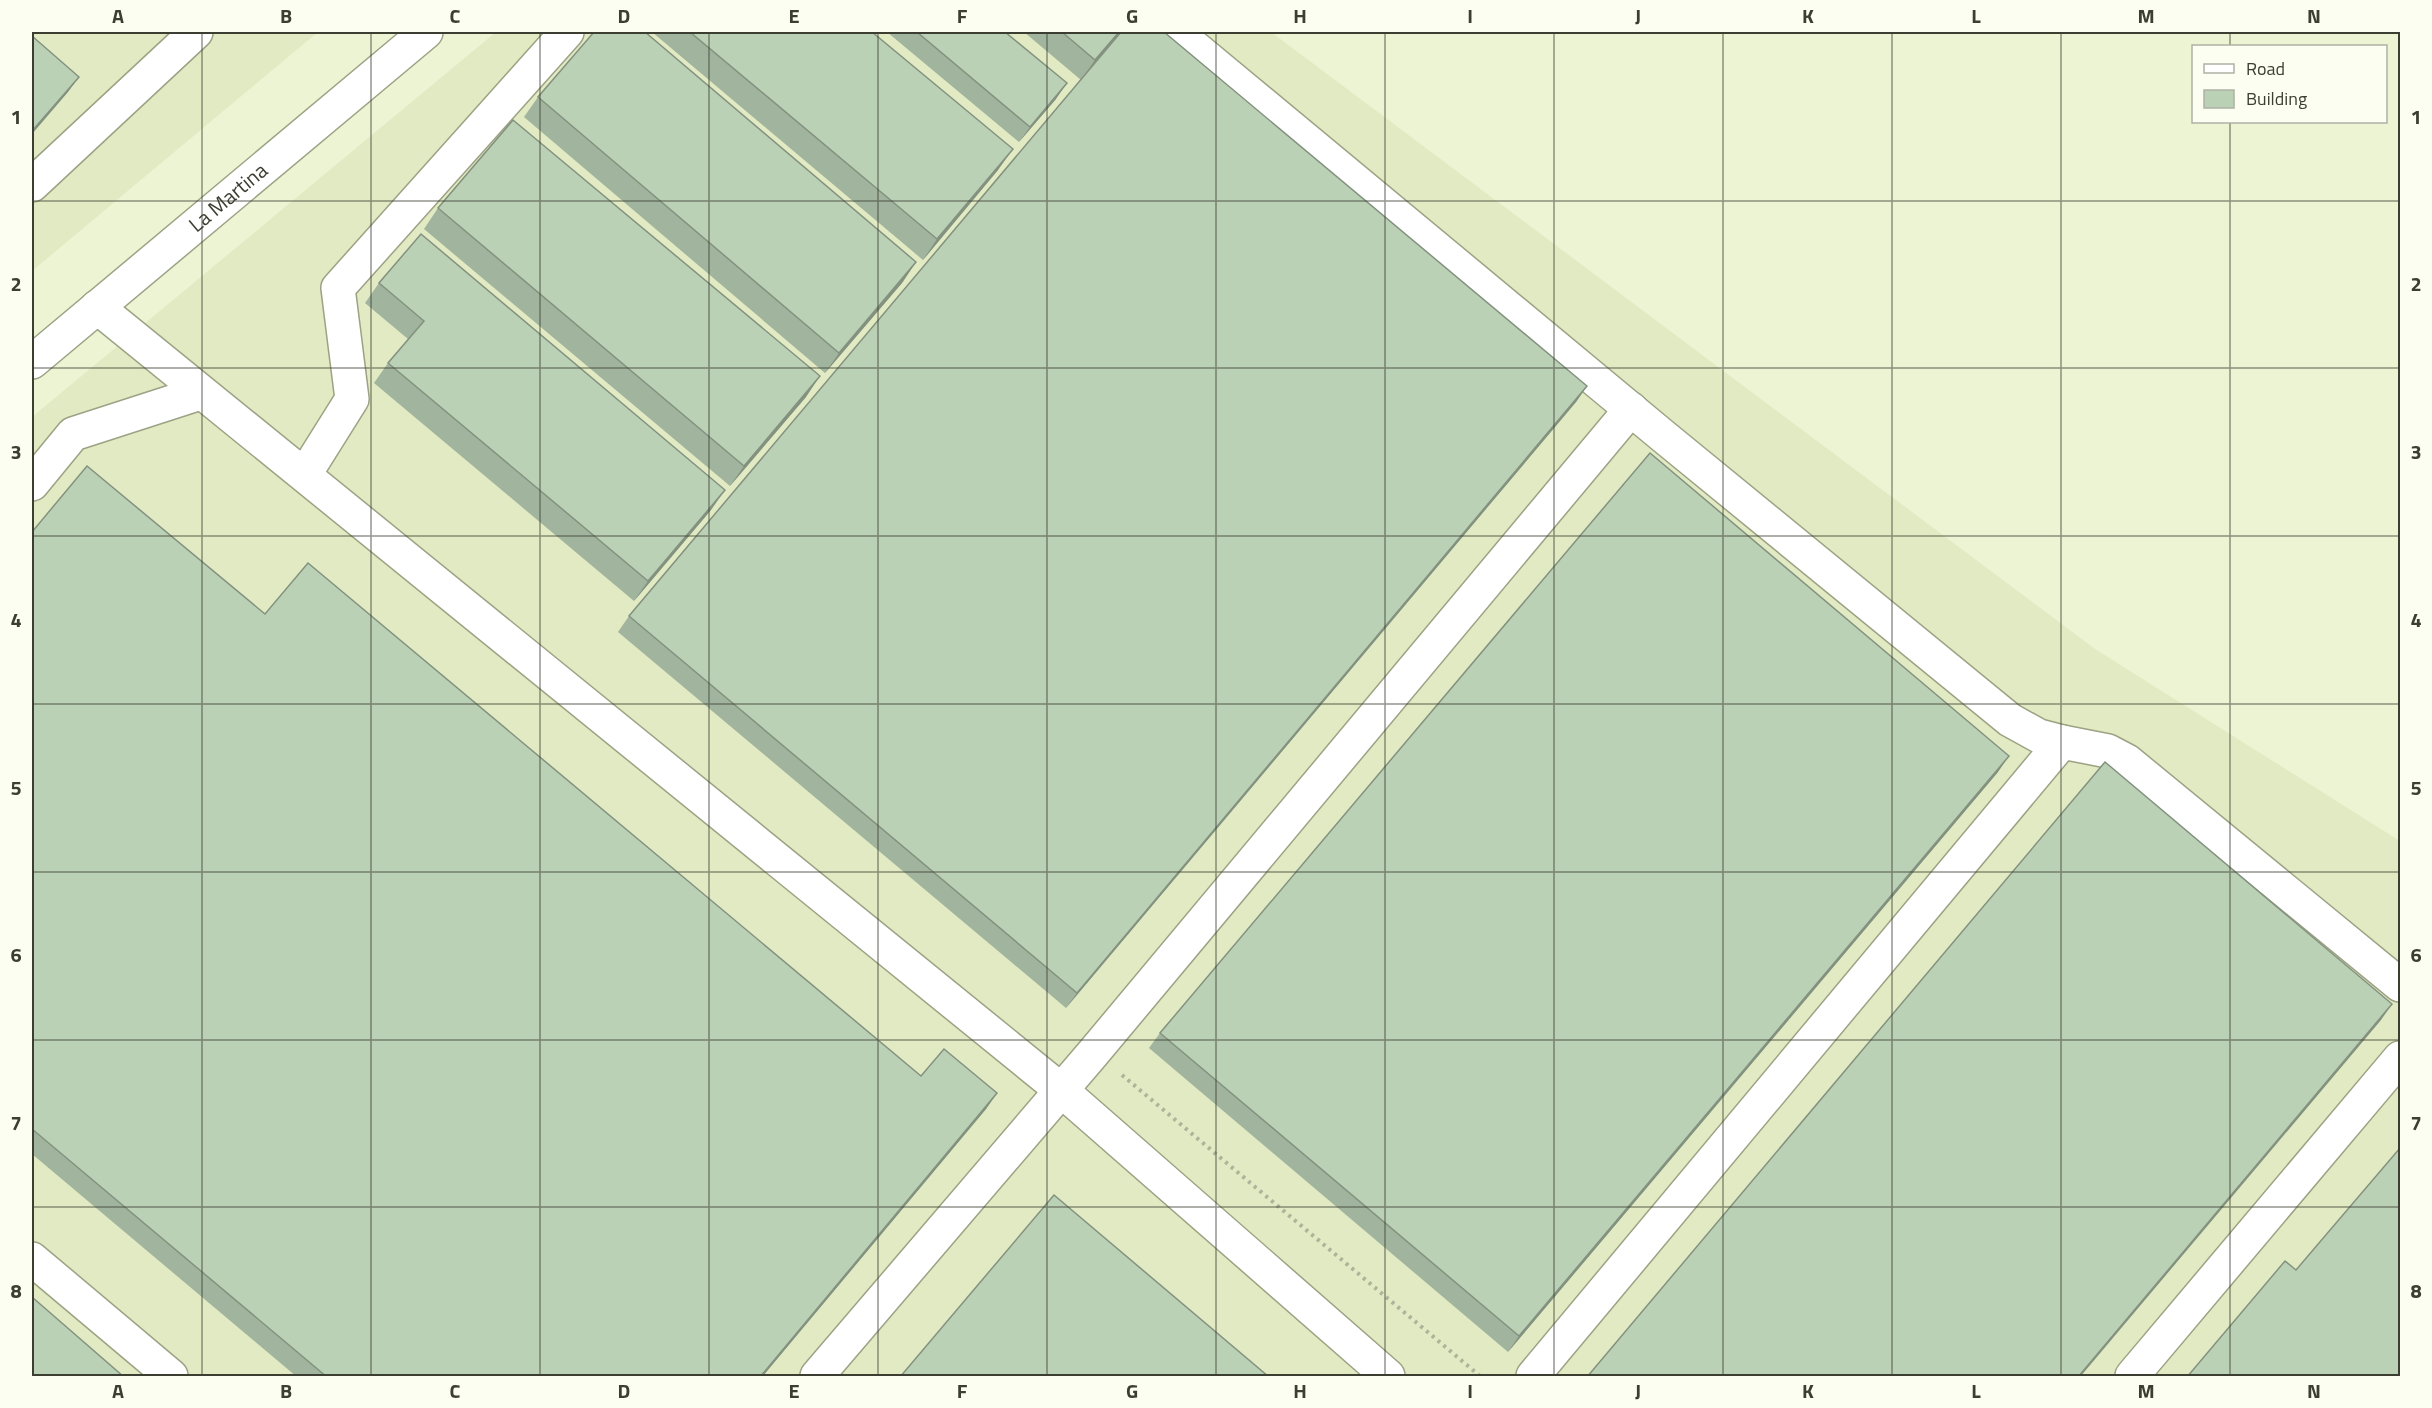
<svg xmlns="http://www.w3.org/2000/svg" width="2432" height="1408" viewBox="0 0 2432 1408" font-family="'Titillium Web',sans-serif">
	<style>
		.built { fill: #e1eac2 }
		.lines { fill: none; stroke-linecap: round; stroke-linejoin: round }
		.minor-casing { stroke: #9ca284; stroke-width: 36 }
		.path { stroke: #aeb39a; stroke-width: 4; stroke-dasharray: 3 4.5; stroke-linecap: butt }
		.minor { stroke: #fff; stroke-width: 33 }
		.wall { fill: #a1b49d }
		.shaded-wall { fill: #83927f }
		.building { fill: #bbd1b6; stroke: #83927f; stroke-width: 1.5 }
		.grid { fill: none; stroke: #3b3e31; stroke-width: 1.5; stroke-opacity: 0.55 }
		.labels { text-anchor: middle; stroke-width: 5; stroke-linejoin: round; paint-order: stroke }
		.street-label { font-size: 21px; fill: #3b3e31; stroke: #fbfef1 }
		.neatline { fill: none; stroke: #3b3e31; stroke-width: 2 }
		.grid-label { font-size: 20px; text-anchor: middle; font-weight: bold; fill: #3b3e31 }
	</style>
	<rect width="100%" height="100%" fill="#edf4d3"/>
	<path class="built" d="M32,32H318L32,271Z
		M496,32H1271L2095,649L2400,841V1376H32V417Z"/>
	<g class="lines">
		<g class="minor-casing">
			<g id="minor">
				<path d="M1176,32L1663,436L2010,720L2039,736L2062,742"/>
				<path d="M32,185L196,32"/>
				<path d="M97,307L1061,1090L1388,1376"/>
				<path id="s1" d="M32,362L426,32"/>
				<path d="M305,474L352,399L338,288L567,32"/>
				<path d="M32,484L73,434L200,393"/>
				<path d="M32,1259L171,1376"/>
				<path d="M817,1376L1094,1052L1631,409"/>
				<path d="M1533,1376L2062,742L2108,751L2127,761L2400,985"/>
				<path d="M2132,1376L2400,1058"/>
			</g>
		</g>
		<path class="path" d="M1122,1075L1480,1376"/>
		<use href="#minor" class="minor"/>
	</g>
	<path class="wall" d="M652,32H872L998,170L923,260Z
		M887,32H1005L1056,99L1019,142Z
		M1024,32H1121L1587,386L1576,402L1066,1008L618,632L629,616L1081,80Z
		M538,97L916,262L902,283L825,373L524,117Z
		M438,208L806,397L730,486L424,229Z
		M379,283L711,510L634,601L374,383L388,363L408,339L365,303Z
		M32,532L265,614L921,1076L997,1093L986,1109L762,1377H297L32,1154Z
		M1998,772L1508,1352L1149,1048L1160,1033Z"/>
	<path class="shaded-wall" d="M1119,32H1121L1081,80L1095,60Z
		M79,77L68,92L32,134V131Z
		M1067,83L1056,99L1019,142L1030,127Z
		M1013,149L998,170L923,260L937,239Z
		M916,262L902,283L825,373L839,353Z
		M820,376L806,397L730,486L744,466Z
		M1587,386L1576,402L1066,1008L1077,993Z
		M725,490L711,510L634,601L648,581Z
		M2009,756L1998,772L1508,1352L1519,1336Z
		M2392,1004L2381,1020L2080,1377H2078Z
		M997,1093L986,1109L762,1377H760Z"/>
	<path class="building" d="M594,32H645L916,262L839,353L538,97Z
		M690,32H872L1013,149L937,239Z
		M917,32H1005L1067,83L1030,127Z
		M1062,32H1119L1095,60Z
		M1121,32H1164L1587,386L1077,993L629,616Z
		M32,36L79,77L32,131Z
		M513,120L820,376L744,466L438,208Z
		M421,234L725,490L648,581L388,363L424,321L379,283Z
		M1650,453L2009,756L1519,1336L1160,1033Z
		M87,466L265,614L308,563L921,1076L944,1049L997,1093L760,1377H327L32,1129V532Z
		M2105,762L2392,1004L2078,1377H1587Z
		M2400,1148V1377H2187L2285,1261L2296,1270Z
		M1054,1195L1269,1377H900Z
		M32,1297L124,1377H32Z"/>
	<path class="grid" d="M202,32V1376M371,32V1376M540,32V1376M709,32V1376M878,32V1376M1047,32V1376M1216,32V1376M1385,32V1376M1554,32V1376M1723,32V1376M1892,32V1376M2061,32V1376M2230,32V46M2230,122V1376M32,201H2400M32,368H2400M32,536H2400M32,704H2400M32,872H2400M32,1040H2400M32,1207H2400"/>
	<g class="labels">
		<g class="street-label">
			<text dy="7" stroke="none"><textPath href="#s1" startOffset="256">La Martina</textPath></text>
		</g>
	</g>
	<rect width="2432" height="1408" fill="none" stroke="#fbfef1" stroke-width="66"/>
	<rect x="2192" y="45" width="195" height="78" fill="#fbfef1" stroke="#aeb1a4" stroke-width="1.5"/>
	<rect x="2204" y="64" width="30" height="9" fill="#ffffff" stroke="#aeb1a4" stroke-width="1.5"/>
	<text x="2246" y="75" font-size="18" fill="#3b3e31">Road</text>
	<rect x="2204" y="90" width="30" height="18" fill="#bbd1b6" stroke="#aeb1a4" stroke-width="1.5"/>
	<text x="2246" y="105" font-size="18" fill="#3b3e31">Building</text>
	<rect x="33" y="33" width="2366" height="1342" class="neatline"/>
	<g class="grid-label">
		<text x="118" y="23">A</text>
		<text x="286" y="23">B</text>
		<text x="455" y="23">C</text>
		<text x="624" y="23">D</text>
		<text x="794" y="23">E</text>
		<text x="962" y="23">F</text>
		<text x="1132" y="23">G</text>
		<text x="1300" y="23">H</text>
		<text x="1470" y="23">I</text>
		<text x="1638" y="23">J</text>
		<text x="1808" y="23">K</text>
		<text x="1976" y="23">L</text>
		<text x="2146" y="23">M</text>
		<text x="2314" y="23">N</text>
		<text x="16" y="124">1</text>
		<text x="2416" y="124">1</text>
		<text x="16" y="291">2</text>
		<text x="2416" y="291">2</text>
		<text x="16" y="459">3</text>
		<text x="2416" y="459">3</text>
		<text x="16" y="627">4</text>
		<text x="2416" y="627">4</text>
		<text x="16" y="795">5</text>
		<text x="2416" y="795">5</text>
		<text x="16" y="962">6</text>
		<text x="2416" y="962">6</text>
		<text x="16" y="1130">7</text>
		<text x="2416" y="1130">7</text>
		<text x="16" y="1298">8</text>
		<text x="2416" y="1298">8</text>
		<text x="118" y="1398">A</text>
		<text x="286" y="1398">B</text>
		<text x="455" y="1398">C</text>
		<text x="624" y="1398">D</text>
		<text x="794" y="1398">E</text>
		<text x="962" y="1398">F</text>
		<text x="1132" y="1398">G</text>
		<text x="1300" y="1398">H</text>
		<text x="1470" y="1398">I</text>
		<text x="1638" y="1398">J</text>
		<text x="1808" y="1398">K</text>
		<text x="1976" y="1398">L</text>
		<text x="2146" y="1398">M</text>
		<text x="2314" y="1398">N</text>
	</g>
</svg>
